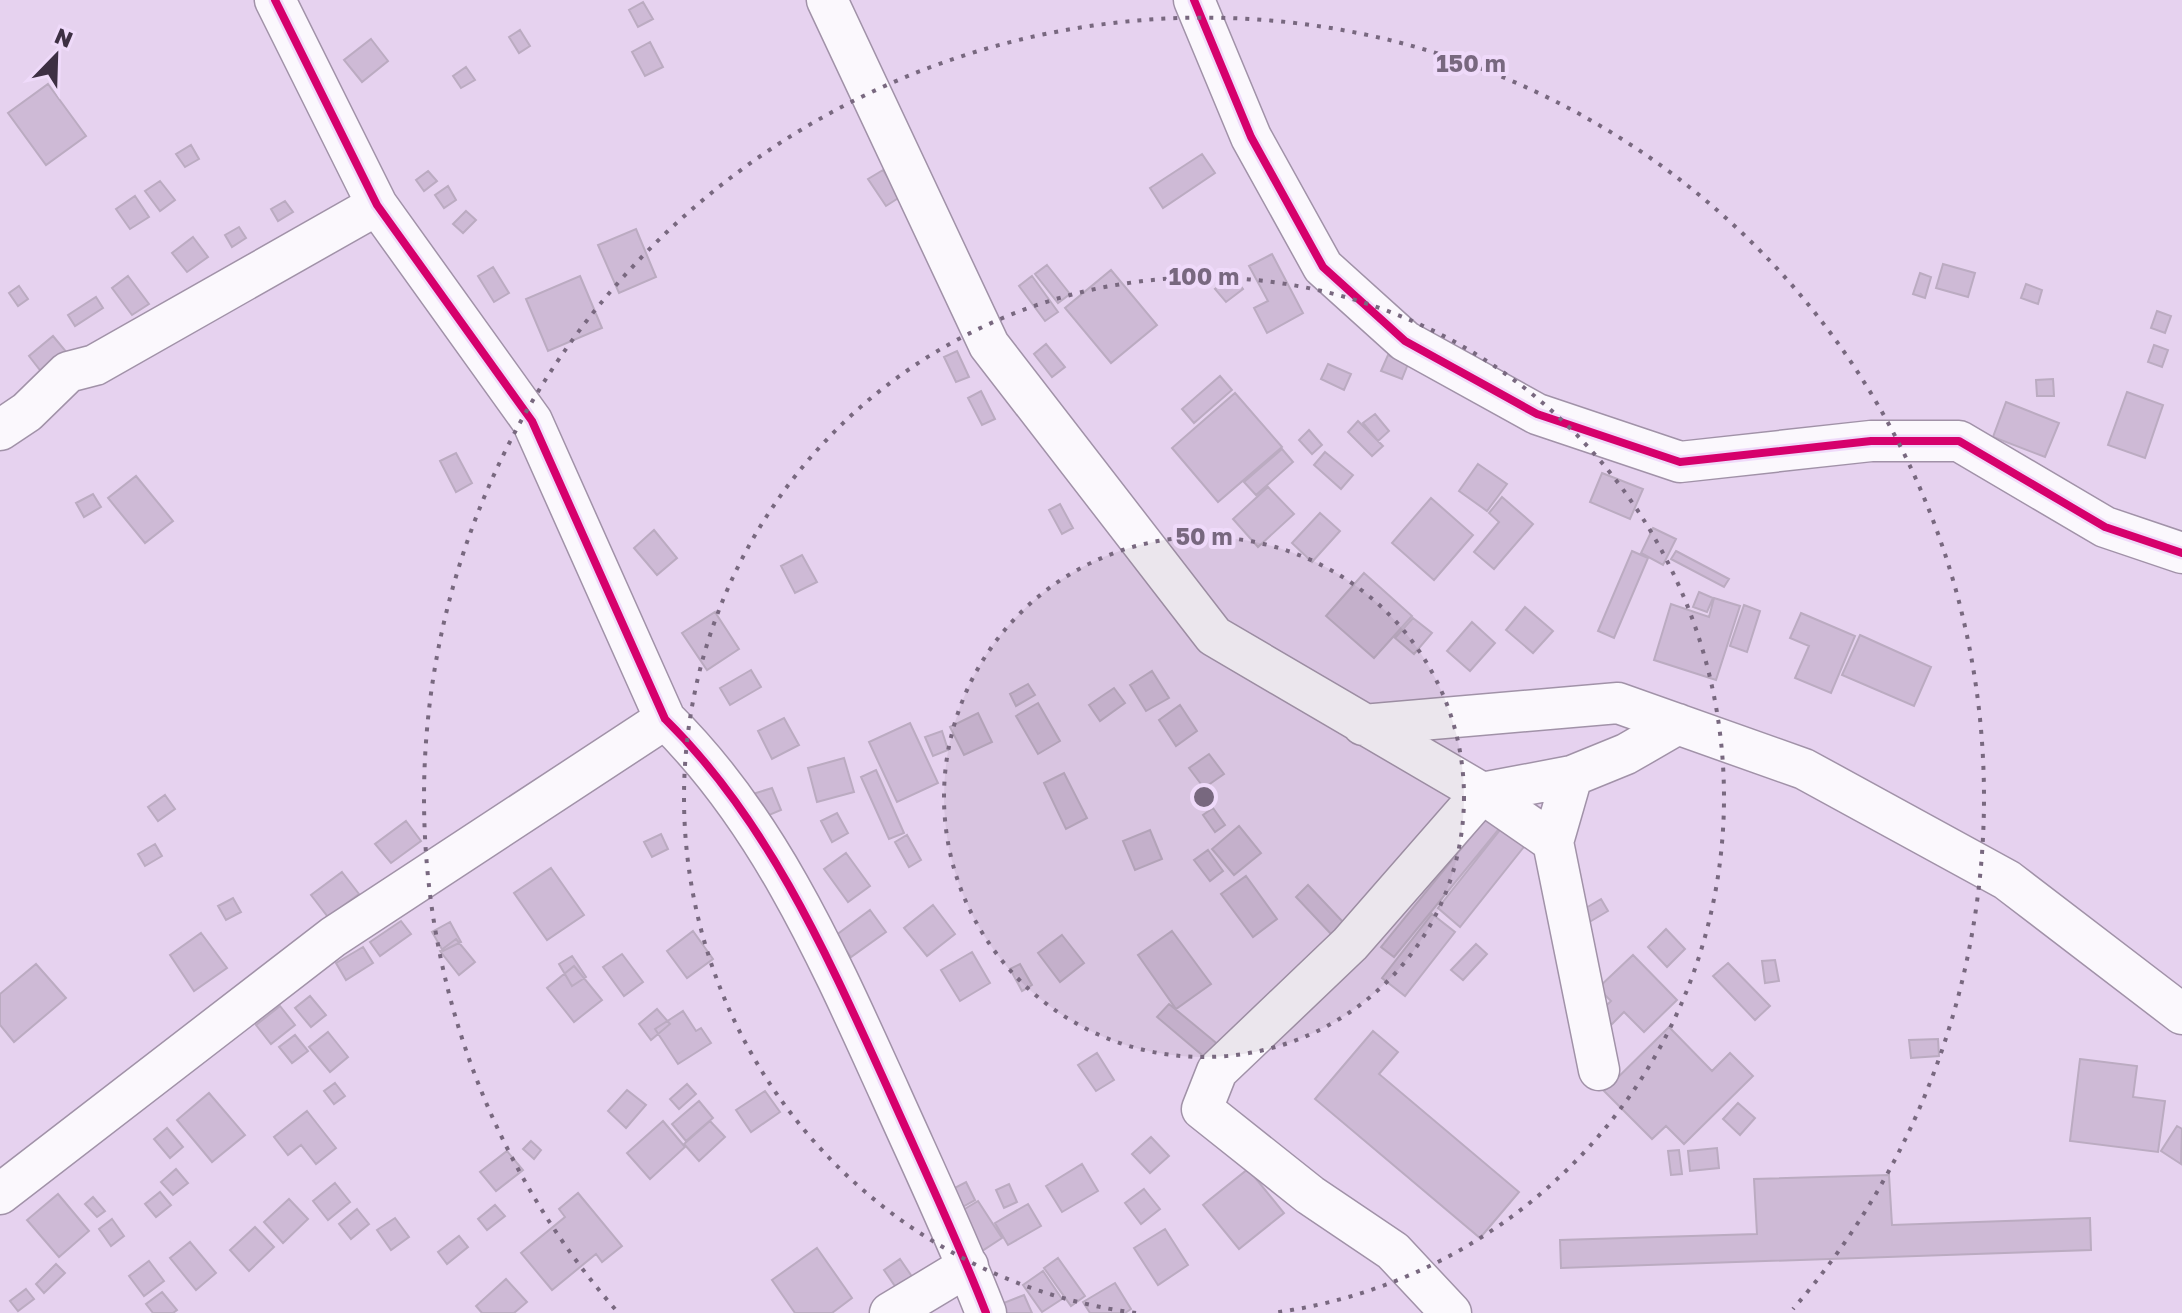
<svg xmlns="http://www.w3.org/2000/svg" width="2182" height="1313" viewBox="0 0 2182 1313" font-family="'Golos Text',sans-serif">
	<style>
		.building { fill: #cebad6; stroke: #bbabc1; stroke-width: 2 }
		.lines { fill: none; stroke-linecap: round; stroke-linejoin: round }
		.minor-casing { stroke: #a192a8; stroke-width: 43 }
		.minor { stroke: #fbf8fd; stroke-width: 40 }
		.cycleway-casing { stroke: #efdafa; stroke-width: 13 }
		.cycleway { stroke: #d6006c; stroke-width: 8 }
		.ring { fill: none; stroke: #78687f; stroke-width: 4; stroke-dasharray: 4 8 }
		.centre { fill: #78687f; stroke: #efdafa; stroke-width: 4 }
		.ring-label { font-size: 24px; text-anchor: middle; font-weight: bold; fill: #78687f; stroke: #efdafa; stroke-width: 8; stroke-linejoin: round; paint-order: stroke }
	</style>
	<rect width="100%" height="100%" fill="#e6d2ef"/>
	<path class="building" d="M643,2L653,19L638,27L629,10Z
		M520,30L530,46L519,53L509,37Z
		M371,39L388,61L362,82L344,60Z
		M650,42L663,67L645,76L632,52Z
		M466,67L475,80L461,88L453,76Z
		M48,84L86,136L46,165L8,113Z
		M191,145L199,159L185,167L176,154Z
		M1202,154L1215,173L1163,208L1150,188Z
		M883,170L900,197L886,206L868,179Z
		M428,171L437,181L424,191L416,180Z
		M160,181L175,200L160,211L145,191Z
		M448,186L456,200L444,208L435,195Z
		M135,196L149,217L130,229L116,209Z
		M285,201L293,212L278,221L271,209Z
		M466,211L476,220L463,233L453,224Z
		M239,227L246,238L232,247L225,235Z
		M636,229L656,277L619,293L598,245Z
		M193,237L208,257L187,272L172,253Z
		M1272,254L1303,313L1267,333L1254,308L1268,301L1249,266Z
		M1943,264L1975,273L1968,297L1936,288Z
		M1047,265L1070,294L1058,303L1035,274Z
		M493,267L509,293L494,302L478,276Z
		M1111,270L1157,325L1111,363L1065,308Z
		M1920,273L1931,277L1925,298L1913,294Z
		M128,276L149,304L132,315L112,288Z
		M580,276L602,328L548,351L526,299Z
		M1032,276L1058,312L1045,321L1019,286Z
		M1233,276L1243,289L1226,302L1215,289Z
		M2026,284L2042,290L2038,304L2021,298Z
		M19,286L28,299L18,306L9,293Z
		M96,297L103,308L75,326L68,315Z
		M2157,311L2171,316L2165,333L2151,328Z
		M53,336L68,354L43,374L29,356Z
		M1046,344L1065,367L1052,377L1034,354Z
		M2154,345L2168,350L2162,367L2148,362Z
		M957,351L969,377L956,382L944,357Z
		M1388,355L1408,364L1402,379L1381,371Z
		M1328,364L1351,374L1344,390L1321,379Z
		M1220,376L1232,390L1194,423L1182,409Z
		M2053,379L2054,396H2037L2036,380Z
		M981,391L995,419L982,425L968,398Z
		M2127,392L2163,405L2145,458L2108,445Z
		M1235,393L1282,447L1218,502L1172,448Z
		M2006,402L2059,423L2045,457L1993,437Z
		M1375,414L1389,431L1378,441L1363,423Z
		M1358,421L1383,446L1372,456L1348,432Z
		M1309,430L1322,445L1312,454L1299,440Z
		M1282,449L1293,462L1256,495L1244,482Z
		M1325,452L1353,475L1341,489L1314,465Z
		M456,453L472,483L456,492L440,461Z
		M1478,464L1507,484L1487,511L1459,491Z
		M1602,473L1643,489L1630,519L1590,502Z
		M136,476L173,521L145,543L108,498Z
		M1268,487L1294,514L1258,547L1233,519Z
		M93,494L101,507L84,517L76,503Z
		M1502,497L1533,524L1494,569L1474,552L1499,522L1489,513Z
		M1431,498L1473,535L1434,580L1392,543Z
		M1060,504L1073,528L1062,534L1049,510Z
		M1320,513L1340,531L1312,562L1292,543Z
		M1653,528L1676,539L1663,565L1641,553Z
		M654,530L677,558L657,575L634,548Z
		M1632,551L1648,558L1614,638L1598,631Z
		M1676,551L1729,579L1724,587L1671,559Z
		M802,555L817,582L795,593L781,566Z
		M1364,573L1412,616L1374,658L1326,616Z
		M1699,592L1713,598L1707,612L1693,607Z
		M1714,598L1740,606L1716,680L1654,660L1671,604L1709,617Z
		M1744,605L1760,611L1747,652L1730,646Z
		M1525,607L1553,631L1533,653L1506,630Z
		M715,612L739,649L707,670L682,633Z
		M1801,613L1855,636L1831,693L1795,678L1809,646L1790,638Z
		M1413,618L1432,633L1414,654L1395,638Z
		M1472,622L1495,643L1470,671L1447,651Z
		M1860,635L1931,667L1914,706L1842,675Z
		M751,670L761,687L730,705L720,688Z
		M1152,671L1169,698L1146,711L1130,685Z
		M1028,684L1035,695L1016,706L1010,694Z
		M1114,688L1125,703L1100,721L1089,705Z
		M1038,703L1060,741L1038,754L1016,716Z
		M1180,705L1197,731L1176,746L1159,720Z
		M978,713L992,742L964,755L950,727Z
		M784,718L799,745L772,759L758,731Z
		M910,723L938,783L897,802L869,742Z
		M942,731L948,750L933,756L925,737Z
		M1209,754L1224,774L1204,788L1189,768Z
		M844,758L854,792L817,802L808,768Z
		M876,770L904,833L889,839L861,777Z
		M1064,773L1087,818L1066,829L1044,783Z
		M772,788L781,810L762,818L753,794Z
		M165,795L175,809L158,821L148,807Z
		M1495,807L1508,818L1394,957L1381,947Z
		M1213,808L1225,825L1215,832L1203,815Z
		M837,813L848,833L832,842L821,821Z
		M1508,820L1531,838L1460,927L1438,908Z
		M406,821L421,841L391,863L375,844Z
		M1239,826L1261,853L1234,875L1212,849Z
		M1150,830L1162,859L1135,870L1123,841Z
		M661,834L668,849L652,857L644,842Z
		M907,835L921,860L909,867L895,842Z
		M155,844L162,856L145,866L138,854Z
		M1208,850L1223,871L1210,881L1194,860Z
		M846,853L870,886L848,902L824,869Z
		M551,868L584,915L547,940L514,893Z
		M342,872L359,894L328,917L311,895Z
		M1246,876L1277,919L1253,937L1221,894Z
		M1308,885L1343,922L1331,934L1296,897Z
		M233,898L241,912L226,920L218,906Z
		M1601,899L1608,911L1581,927L1574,915Z
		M933,905L955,934L927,956L904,928Z
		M870,910L886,932L851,957L835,936Z
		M1432,914L1455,932L1405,996L1382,978Z
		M401,921L411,934L380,956L370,942Z
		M450,922L461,942L443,951L432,932Z
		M1666,929L1685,949L1667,967L1648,947Z
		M693,931L713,959L687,978L667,951Z
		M1172,931L1211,984L1176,1009L1138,955Z
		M201,933L227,968L194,991L170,955Z
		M1062,935L1084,963L1060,982L1038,953Z
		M456,939L475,962L459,975L440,951Z
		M1476,944L1487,954L1463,980L1451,970Z
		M363,947L373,963L346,980L336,963Z
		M972,952L990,983L960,1001L941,970Z
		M622,954L643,982L624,996L603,967Z
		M1633,955L1677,1000L1644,1032L1624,1012L1611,1025L1599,1013L1611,1001L1598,988Z
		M572,956L586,977L572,986L559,964Z
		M1775,960L1779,981L1765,983L1762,961Z
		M1728,963L1770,1006L1755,1020L1713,976Z
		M36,964L66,998L14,1042L0,1025V994Z
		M1020,964L1032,985L1022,991L1010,969Z
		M574,966L602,1000L574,1022L547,988Z
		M310,996L326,1015L311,1027L295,1008Z
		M1169,1004L1220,1046L1208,1060L1157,1017Z
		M280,1006L295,1025L271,1044L256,1025Z
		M657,1009L670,1024L651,1040L639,1024Z
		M683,1011L696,1031L701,1028L711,1043L678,1064L655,1029Z
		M1669,1027L1712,1071L1730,1053L1753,1076L1684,1144L1666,1126L1652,1139L1604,1091Z
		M1373,1031L1398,1052L1379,1074L1519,1192L1480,1238L1315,1099Z
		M328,1032L348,1057L330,1072L309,1047Z
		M295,1035L308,1051L292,1063L279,1047Z
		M1938,1039L1939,1056L1911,1058L1909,1040Z
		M1097,1053L1114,1080L1096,1091L1078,1065Z
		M2080,1059L2137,1066L2133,1097L2165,1101L2158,1152L2070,1141Z
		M335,1083L345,1096L334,1104L324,1091Z
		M687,1084L696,1094L679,1109L670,1099Z
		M627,1090L646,1105L626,1128L608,1111Z
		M765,1091L780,1112L751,1132L736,1110Z
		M209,1093L245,1135L212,1162L177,1120Z
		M699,1101L713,1118L686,1141L672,1124Z
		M1738,1103L1755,1118L1740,1135L1723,1119Z
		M307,1111L336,1148L316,1164L301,1145L288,1155L274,1137Z
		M663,1121L685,1147L650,1179L627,1153Z
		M710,1121L725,1137L699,1161L684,1144Z
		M2177,1126L2182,1129L2181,1164L2161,1151Z
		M167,1128L183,1147L170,1158L154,1139Z
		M1151,1137L1169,1156L1150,1173L1132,1154Z
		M531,1141L541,1150L534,1159L523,1149Z
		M1717,1148L1719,1168L1690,1171L1688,1151Z
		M1679,1150L1682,1174L1671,1175L1668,1151Z
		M507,1151L523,1170L496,1191L480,1172Z
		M1082,1164L1098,1191L1062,1212L1046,1186Z
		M176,1169L188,1183L173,1195L161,1182Z
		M1248,1169L1284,1213L1239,1249L1203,1205Z
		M1889,1175L1892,1225L2090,1218L2091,1250L1561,1268L1560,1240L1757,1234L1754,1179Z
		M966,1182L975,1200L959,1209L949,1191Z
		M335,1183L350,1202L328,1220L313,1201Z
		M1009,1184L1017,1202L1004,1208L996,1190Z
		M1144,1189L1160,1209L1141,1224L1125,1203Z
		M160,1192L171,1205L156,1217L145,1204Z
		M578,1193L622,1246L602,1262L596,1254L552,1290L521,1253L565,1217L559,1209Z
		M58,1194L89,1231L59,1257L27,1220Z
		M93,1197L105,1211L97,1217L85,1204Z
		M289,1199L308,1219L283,1243L264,1222Z
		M978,1201L1002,1238L982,1251L958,1213Z
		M1028,1204L1041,1226L1008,1245L995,1223Z
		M495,1205L505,1216L487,1230L478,1219Z
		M357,1209L369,1224L351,1239L339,1224Z
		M395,1218L409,1237L391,1250L377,1230Z
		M112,1219L124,1236L111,1246L99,1229Z
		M255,1227L274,1247L249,1271L230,1250Z
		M1165,1229L1188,1265L1158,1285L1134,1248Z
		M459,1236L468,1247L447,1264L438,1252Z
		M190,1242L216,1273L196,1290L170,1258Z
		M817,1248L852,1298L832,1313H795L772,1280Z
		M1058,1258L1085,1296L1071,1306L1044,1268Z
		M900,1259L915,1281L899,1292L884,1270Z
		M149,1261L164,1281L144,1296L129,1276Z
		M56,1264L65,1273L44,1293L36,1284Z
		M1043,1271L1062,1299L1042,1312L1023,1285Z
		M506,1279L527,1302L514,1313H482L476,1306Z
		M1115,1283L1131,1309L1125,1313H1090L1083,1302Z
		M26,1289L34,1299L18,1311L10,1301Z
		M162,1292L177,1310L173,1313H153L146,1304Z
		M1024,1295L1032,1313H1004L1001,1304Z"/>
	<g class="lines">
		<g class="minor-casing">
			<path id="minor" d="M275,0L377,205L532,421L665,719C769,821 829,959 889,1091C922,1165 957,1238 986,1313
				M827,0L989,345L1214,636L1482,793L1553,842
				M1194,0L1251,137L1323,267L1405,341L1537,414L1680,462L1871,441H1959L2105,527L2182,553
				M0,430L27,412L68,372L95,365L377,205
				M1363,725L1618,703L1804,769L2007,880L2182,1014
				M1599,1070L1553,842L1572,776L1626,754L1678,724
				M0,1194L333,937L665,719
				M890,1313L968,1266
				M1451,1313L1393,1251L1310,1195L1202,1109L1217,1071L1350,944L1482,793L1572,776"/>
		</g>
		<use href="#minor" class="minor"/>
		<g class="cycleway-casing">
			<path id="cycleway" d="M275,0L377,205L532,421L665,719C769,821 829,959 889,1091C922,1165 957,1238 986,1313
				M1194,0L1251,137L1323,267L1405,341L1537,414L1680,462L1871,441H1959L2105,527L2182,553"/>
		</g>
		<use href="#cycleway" class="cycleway"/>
	</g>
	<circle cx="1204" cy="797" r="260" fill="#78687f" fill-opacity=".12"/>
	<g class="ring">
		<circle cx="1204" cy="797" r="260"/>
		<path d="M1136 1313A520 520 0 1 1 1272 1313"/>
		<path d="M615 1309A780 780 0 1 1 1793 1309"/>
	</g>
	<circle cx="1204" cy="797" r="12" class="centre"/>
	<g class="ring-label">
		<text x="1471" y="72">150 m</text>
		<text x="1204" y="285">100 m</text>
		<text x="1204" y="545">50 m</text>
	</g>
	<g transform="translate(56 56) rotate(23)" stroke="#efdafa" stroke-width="6" paint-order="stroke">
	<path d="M0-6L14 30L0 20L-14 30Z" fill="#3d2f43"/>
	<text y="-12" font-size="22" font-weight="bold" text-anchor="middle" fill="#3d2f43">N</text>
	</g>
</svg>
